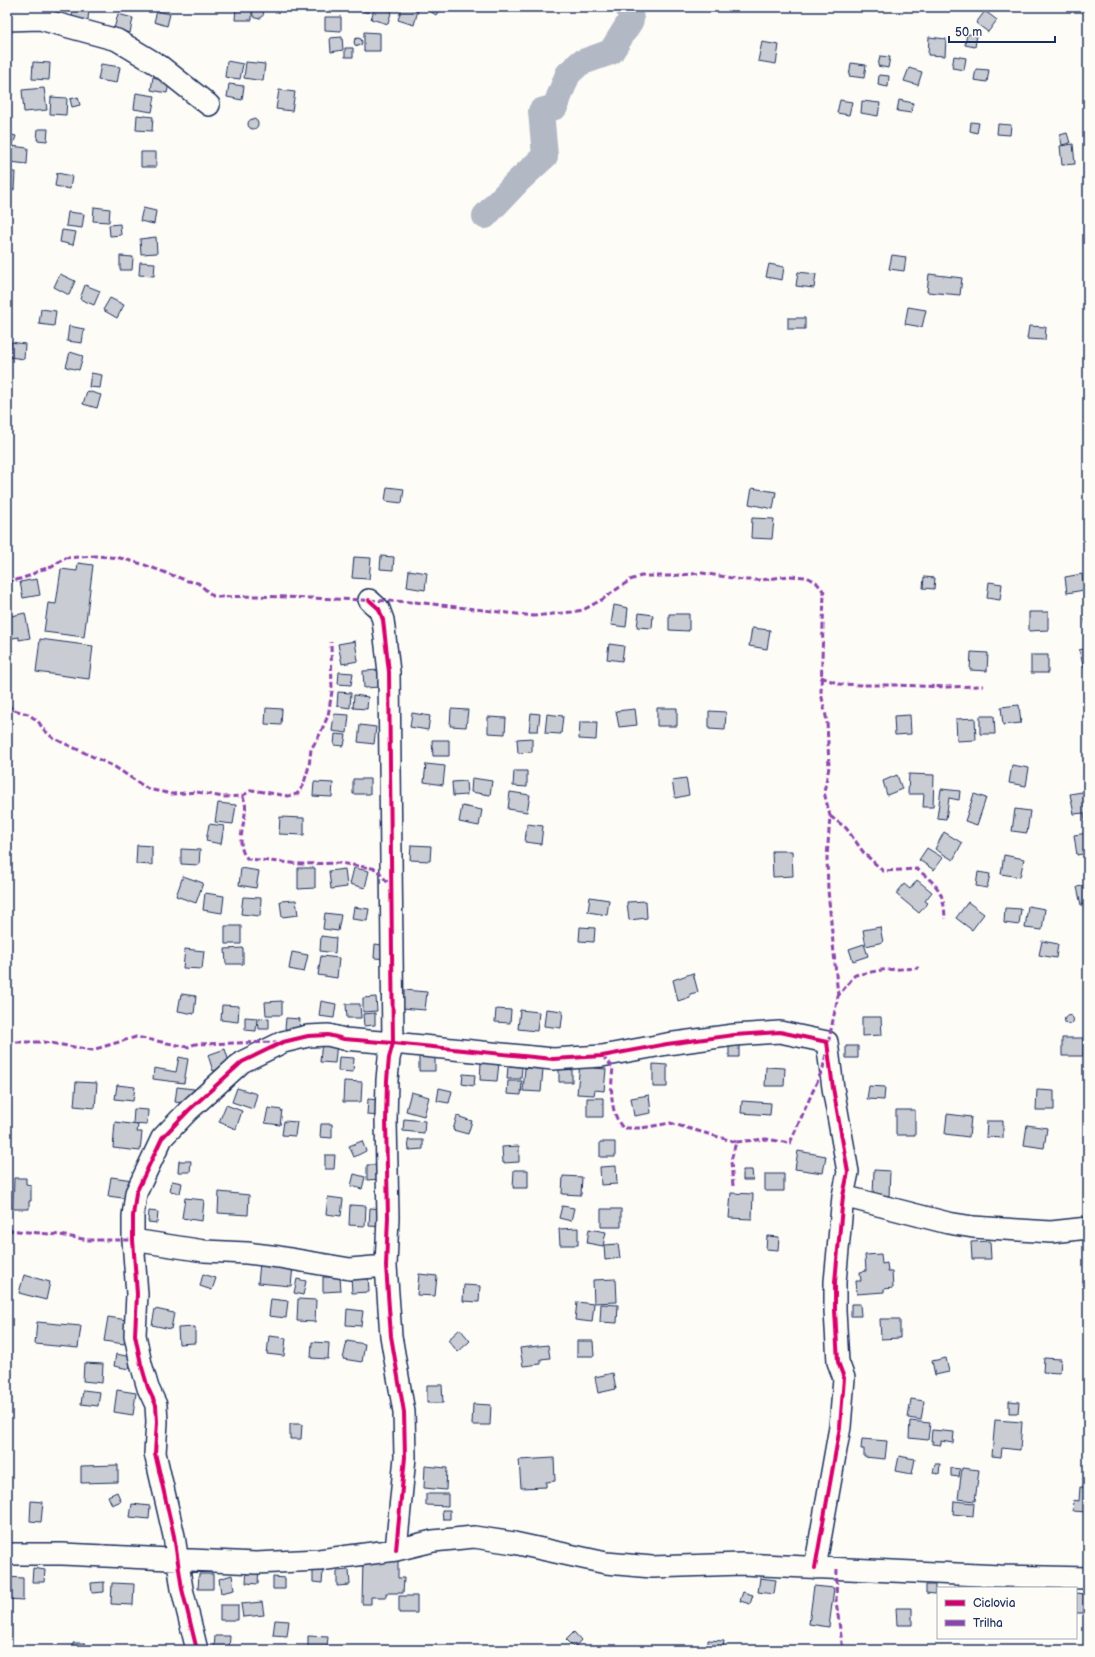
<svg xmlns="http://www.w3.org/2000/svg" width="1095" height="1657" viewBox="0 0 1095 1657" font-family="'Balsamiq Sans',sans-serif">
	<style>
		.lines { fill: none; stroke-linecap: round; stroke-linejoin: round }
		.river { stroke: #b3b8c5; stroke-width: 26 }
		.building { fill: #c9ccd3; stroke: #1b2f5e }
		.minor-casing { stroke: #1b2f5e; stroke-width: 24 }
		.minor { stroke: #fdfcf7; stroke-width: 21 }
		.quiet { stroke: #8e44ad; stroke-width: 3; stroke-dasharray: 6 3; stroke-linecap: butt }
		.cycleway-casing { stroke: #fdfcf7; stroke-width: 6 }
		.cycleway { stroke: #d6006c; stroke-width: 4 }
	</style>
	<rect width="100%" height="100%" fill="#fdfcf7"/>
	<filter id="ink" filterUnits="userSpaceOnUse"><feTurbulence type="fractalNoise" baseFrequency=".025" numOctaves="2"/><feDisplacementMap in="SourceGraphic" scale="8" xChannelSelector="R" yChannelSelector="G"/><feConvolveMatrix kernelMatrix="1 2 1 2 8 2 1 2 1" color-interpolation-filters="sRGB"/></filter>
	<g filter="url(#ink)">
		<g class="lines">
			<path class="river" d="M485,216L517,182L545,156L541,111L555,107L568,74L580,63L611,52L631,20L629,7"/>
		</g>
		<path class="building" d="M73,7H89L88,20L72,18Z
			M236,7H252V20H235Z
			M354,7H370L368,13Z
			M375,7H385L392,9L388,24L371,19Z
			M402,7L418,10L414,25L398,20Z
			M423,7H441L436,15Z
			M252.5 13a5.5 5.5 0 1 1 11 0a5.5 5.5 0 1 1-11 0Z
			M157,11L170,14L167,26L154,22Z
			M985,11L997,20L988,32L976,23Z
			M118,14L133,18L130,33L114,29Z
			M325,17H341V31L325,30Z
			M364,32L380,33V51H364Z
			M967,34L977,35L975,47L965,45Z
			M342,37L343,50L331,52L330,38Z
			M929,37L946,39L945,56L928,55Z
			M354 42a4 4 0 1 1 8 0a4 4 0 1 1-8 0Z
			M762,42L779,45L776,64L758,61Z
			M345,48H353V57H345Z
			M880,56L890,57L888,68L878,66Z
			M954,56L966,58L964,70L952,68Z
			M227,61L243,64L240,79L225,77Z
			M33,62L50,63L49,80L32,79Z
			M246,62L265,64L263,81L244,78Z
			M851,63L866,65L864,78L849,76Z
			M101,64L120,67L117,83L98,80Z
			M909,68L922,72L918,85L904,81Z
			M976,69L989,70L987,82L974,80Z
			M879,75L889,76L888,87L878,85Z
			M153,77L170,79L167,93L151,90Z
			M229,84L244,86L242,100L227,97Z
			M44,88L47,110L24,112L22,90Z
			M279,90L295,92L292,111L276,109Z
			M136,93L155,96L152,112L134,109Z
			M51,97L67,98L66,115L50,114Z
			M78,97L80,105L72,107L70,99Z
			M840,100L852,102L849,115L837,113Z
			M899,100L913,103L911,113L897,111Z
			M862,101L880,103L878,116L861,113Z
			M137,115L153,117L152,131L136,130Z
			M248 124a5 5 0 1 1 10 0a5 5 0 1 1-10 0Z
			M971,122L979,123L977,133L970,131Z
			M998,124L1011,125L1010,135L997,134Z
			M38,129H48L47,141L37,140Z
			M1067,133L1070,143L1062,145L1060,135Z
			M7,134L16,136L13,145L7,143Z
			M1073,144L1075,164L1062,165L1060,146Z
			M11,146L28,148L27,164L10,162Z
			M141,152H156V167H141Z
			M7,172H15L14,190L7,189Z
			M57,173L72,176L70,189L55,186Z
			M94,207L110,209L109,222L93,221Z
			M143,208L156,211L154,224L140,221Z
			M68,212L84,214L82,228L66,226Z
			M120,224L121,235L110,236L109,225Z
			M62,230L76,232L73,245L60,242Z
			M156,237L157,253L141,254L140,239Z
			M892,255L906,257L904,271L889,269Z
			M120,256L133,257L132,270H120Z
			M140,262L155,263L154,276L139,275Z
			M769,264L784,267L782,280L766,277Z
			M798,272L816,274L814,288L796,286Z
			M60,274L75,281L69,295L54,287Z
			M929,274L962,278L960,295L927,292Z
			M85,285L100,291L94,305L80,299Z
			M110,298L124,305L117,318L103,310Z
			M908,307L926,310L922,327L905,324Z
			M41,309L56,311L54,326L39,324Z
			M788,318H805V329H788Z
			M69,326L84,329L82,343L67,341Z
			M1029,326L1046,327L1045,340L1027,339Z
			M11,342L25,344L24,359L9,357Z
			M70,352L83,356L79,370L66,367Z
			M91,373L102,375L100,388L89,387Z
			M87,391L101,395L97,408L83,404Z
			M387,487L404,489L402,503L385,501Z
			M752,488L776,492L773,509L749,504Z
			M752,518L774,519L772,539L751,538Z
			M381,556L394,557L393,570L380,569Z
			M354,557L371,558L369,579L352,578Z
			M78,563L93,565L84,637L44,632L48,603L56,604L61,569L77,571Z
			M409,570L427,573L425,590L407,587Z
			M1082,574L1084,590L1067,593L1065,577Z
			M924,577L935,578L934,589L923,588Z
			M37,579L40,595L23,598L20,582Z
			M989,582L1002,584L1000,600L987,598Z
			M614,605L628,608L626,627L611,625Z
			M1029,612H1048V630L1029,631Z
			M25,613L30,638L19,640V637L7,639V617Z
			M639,613L653,615L652,628L637,627Z
			M669,614H689V631L669,630Z
			M1085,619H1088V633Z
			M752,628L770,630L767,649L749,646Z
			M40,639L93,646L89,679L36,672Z
			M355,641L358,661L342,664L338,644Z
			M609,644L624,646L622,661L607,659Z
			M1088,648V667L1084,668L1079,650Z
			M971,652L988,653L987,671L970,670Z
			M1031,655H1048V673H1031Z
			M380,670L381,687L364,688L363,671Z
			M339,672L353,673L351,685L338,684Z
			M338,692L351,693L350,708L337,706Z
			M354,695L368,697L367,709L353,708Z
			M1019,705L1021,723L1003,725L1001,707Z
			M266,708L282,709L281,725L265,724Z
			M657,708H677V726H657Z
			M451,709L468,710L466,727L450,726Z
			M635,709L637,725L619,727L616,711Z
			M709,711L726,712L725,730L709,729Z
			M412,713L430,716L428,730L410,727Z
			M531,713L540,714L538,731H529Z
			M334,714L349,715L347,733L332,731Z
			M547,714L563,716L561,734L545,733Z
			M910,715L911,734L895,735L894,716Z
			M980,716H994L995,734H980Z
			M488,717L506,718L505,734L488,733Z
			M975,718L976,740L957,741L956,719Z
			M580,722H597L596,740L579,739Z
			M360,725L376,727L374,744L358,742Z
			M335,734L346,735L344,746L334,745Z
			M532,738V752L518,753L517,739Z
			M432,740H449V756H433Z
			M426,764L445,766L443,785L424,782Z
			M1012,765L1029,768L1026,786L1009,783Z
			M514,771H527V787L513,786Z
			M909,774L934,775L933,807H923L924,794H908Z
			M897,775L902,789L887,795L883,781Z
			M472,778L492,781L490,795L471,792Z
			M686,778L689,795L675,798L672,780Z
			M353,779H370V794H353Z
			M466,781L467,795L453,796L452,782Z
			M314,782L333,783L332,797L313,796Z
			M941,789L960,791L959,800L949,798L946,819L937,818Z
			M1088,791V826L1086,827L1084,813L1074,814L1070,794Z
			M510,792L530,795L527,812L508,809Z
			M974,794L986,798L977,825L965,821Z
			M218,803L236,805L233,824L215,822Z
			M462,806L482,810L479,826L459,822Z
			M1015,809L1030,811L1027,833L1012,831Z
			M280,817L304,818V835L279,834Z
			M209,824L224,826L221,844L206,841Z
			M527,824L543,826L541,844L525,842Z
			M944,832L962,843L953,860L935,849Z
			M1088,833V853L1077,855L1074,835Z
			M137,845L152,846V865L136,864Z
			M411,845L431,846L430,861L410,860Z
			M927,848L943,858L934,870L919,860Z
			M181,849L200,850L199,865L181,864Z
			M772,851H792L793,876L773,877Z
			M1004,855L1024,859L1020,877L1001,874Z
			M241,868L259,871L256,888L239,885Z
			M298,868H315V888L298,889Z
			M354,868L369,871L365,888L350,884Z
			M345,869L347,887L331,889L329,871Z
			M978,872L990,874L987,888L976,886Z
			M183,876L203,883L196,903L176,896Z
			M917,880L932,892L925,901L928,903L919,913L896,894L904,884L910,889Z
			M1088,885V903L1081,905L1077,887Z
			M205,893L224,896L222,913L203,910Z
			M243,897L261,898L260,916L241,914Z
			M590,897L609,900L607,915L588,912Z
			M296,900L298,915L282,917L280,901Z
			M646,901L647,918L629,920L627,902Z
			M968,902L984,914L972,930L956,918Z
			M1028,906L1045,909L1042,930L1025,928Z
			M354,907L369,909L367,921L352,919Z
			M1005,908L1021,909L1019,925L1004,923Z
			M325,913L341,915L338,931L323,929Z
			M225,926H241V944H225Z
			M580,927L595,928L594,942L579,941Z
			M880,927L883,942L866,946L863,930Z
			M321,936L336,938L335,953L320,951Z
			M1042,941L1058,944L1056,958L1039,955Z
			M375,944L390,946L388,959L374,958Z
			M864,944L868,956L853,961L849,949Z
			M243,948V964H226L225,949Z
			M185,949L204,951L202,969L183,968Z
			M292,952L308,955L304,972L289,969Z
			M321,956L339,958L337,978L318,975Z
			M693,973L698,992L690,994V997L678,1001L673,980Z
			M404,990L427,992L425,1010L402,1008Z
			M181,994L196,996L194,1014L178,1011Z
			M376,997L377,1011L363,1012V998Z
			M282,1001V1015H266L265,1002Z
			M321,1001L336,1004L334,1018L319,1016Z
			M346,1004H360L361,1018H347Z
			M222,1005L239,1006L238,1022L221,1020Z
			M496,1009L511,1010L510,1023L495,1022Z
			M546,1009L563,1011L561,1028L544,1026Z
			M520,1010L539,1012L537,1031L518,1029Z
			M375,1013V1025L364,1026L363,1014Z
			M1064.5 1020a4.5 4.5 0 1 1 9 0a4.5 4.5 0 1 1-9 0Z
			M245,1017L257,1018L256,1031L245,1030Z
			M862,1017H881L882,1035L862,1036Z
			M269,1018V1029H259L258,1019Z
			M286,1018L300,1019L299,1030L285,1029Z
			M1062,1038H1083V1056H1062Z
			M322,1041L337,1042L335,1063L320,1062Z
			M729,1046H739V1057H729Z
			M846,1046H858V1058H846Z
			M225,1049L230,1065L213,1071L208,1055Z
			M419,1054H435V1071H419Z
			M179,1057L188,1059L184,1083L153,1079L154,1068L176,1072Z
			M339,1057L354,1058L353,1072L338,1071Z
			M481,1062L499,1063L497,1081L480,1080Z
			M580,1063L594,1064V1068L606,1069L604,1091L595,1090L594,1095L577,1094Z
			M559,1064H572V1082H559Z
			M653,1064L667,1065V1087H653Z
			M508,1066L522,1067L521,1079H507Z
			M766,1067L785,1068L784,1086H765Z
			M525,1068L543,1069L541,1092L523,1091Z
			M463,1074L475,1075L474,1086L462,1084Z
			M344,1081L362,1082L361,1102H343Z
			M508,1081H522L521,1095L507,1094Z
			M76,1082L97,1083L95,1108L74,1106Z
			M117,1085L135,1087L133,1101L115,1099Z
			M869,1086L885,1087L884,1100L867,1099Z
			M177,1087L194,1089L192,1104L175,1102Z
			M237,1088L257,1094L253,1109L232,1102Z
			M439,1088L452,1091L449,1103L437,1101Z
			M1037,1090L1054,1091V1110H1036Z
			M411,1092L429,1097L424,1116L406,1111Z
			M649,1095L651,1113L634,1116L631,1098Z
			M587,1098H603V1117H587Z
			M368,1099L380,1100L379,1116L367,1115Z
			M742,1101L771,1103L770,1115L741,1113Z
			M226,1105L242,1111L236,1129L219,1122Z
			M268,1108L282,1110L280,1125L265,1123Z
			M134,1109L148,1110L147,1125L133,1124Z
			M896,1110H915V1135H896Z
			M947,1114L971,1117L969,1137L945,1134Z
			M457,1116L472,1121L468,1134L453,1130Z
			M404,1119L425,1121L424,1133L403,1131Z
			M284,1121L297,1122L295,1136L282,1135Z
			M987,1121H1003V1138L986,1137Z
			M115,1122L138,1125L137,1132H142L140,1151L113,1148Z
			M321,1124H332V1138L320,1137Z
			M1027,1125L1047,1128L1044,1148L1024,1145Z
			M408,1140H423V1149L409,1150Z
			M362,1141L366,1151L354,1157L349,1146Z
			M600,1142H615V1157H600Z
			M519,1146V1162L503,1163L502,1147Z
			M798,1151L826,1156L823,1173L795,1169Z
			M325,1155H335L334,1169H325Z
			M179,1161H191L190,1172H178Z
			M367,1165H382V1179L367,1180Z
			M616,1166L617,1184L601,1185L600,1167Z
			M514,1170H528V1188H513Z
			M743,1170H752L753,1180H743Z
			M874,1170L890,1171L889,1196L873,1195Z
			M354,1174L365,1177L362,1189L351,1186Z
			M765,1174H784V1191H765Z
			M563,1176L582,1177L581,1195L562,1194Z
			M111,1177L133,1180L130,1199L108,1196Z
			M14,1178H26V1184L31,1185V1201H29V1209H13Z
			M172,1181L182,1183L180,1193L170,1191Z
			M219,1192L249,1195L248,1215L218,1213Z
			M731,1193L753,1194L752,1219L729,1218Z
			M328,1197L343,1199L341,1216L326,1214Z
			M185,1198L204,1200L202,1221L182,1218Z
			M350,1205L366,1206L365,1226L349,1225Z
			M562,1206L574,1208L571,1221L559,1218Z
			M370,1208L384,1209L383,1227L369,1226Z
			M601,1209H621V1227H601Z
			M149,1211L158,1212L157,1223L148,1222Z
			M578,1228V1245H560L559,1229Z
			M589,1229L606,1232L603,1246L587,1243Z
			M767,1236L779,1237L778,1250L766,1249Z
			M990,1241L991,1259H972L971,1242Z
			M618,1244L620,1258L605,1260L604,1245Z
			M881,1254L882,1264L887,1263L888,1272H892L893,1288L884,1289V1292L857,1294L856,1281H861L860,1272L866,1271L865,1255Z
			M260,1263L293,1266L291,1286L258,1283Z
			M203,1274L216,1278L212,1290L200,1286Z
			M419,1274L437,1276L435,1296L417,1295Z
			M24,1275L50,1282L46,1300L19,1293Z
			M368,1275L369,1292L352,1293L351,1276Z
			M323,1277H340L341,1291L323,1292Z
			M297,1279L306,1281L303,1295L294,1293Z
			M616,1279L617,1302L594,1303L593,1280Z
			M464,1285L480,1286L479,1302L463,1301Z
			M271,1299L288,1301L286,1318L269,1316Z
			M298,1299L316,1300L315,1322L297,1321Z
			M577,1302L594,1304L592,1322L575,1320Z
			M601,1304L618,1305L617,1323L600,1322Z
			M851,1304H860L861,1316H851Z
			M155,1309L174,1313L171,1329L152,1325Z
			M347,1309L363,1311L361,1326L346,1325Z
			M108,1317L127,1320L124,1344L104,1341Z
			M880,1319H900V1338L881,1339Z
			M37,1322L81,1326L78,1348L35,1344Z
			M195,1327V1343L179,1344L178,1328Z
			M460,1329L470,1341L458,1352L448,1340Z
			M269,1336L286,1338L284,1356L267,1354Z
			M347,1341L365,1344L362,1362L343,1359Z
			M577,1341H593L594,1356H577Z
			M312,1342L329,1343L328,1359L311,1358Z
			M548,1345L550,1358L541,1359V1364L523,1366L520,1348Z
			M116,1354L131,1357L129,1369L114,1366Z
			M946,1358L949,1372L935,1375L932,1361Z
			M1044,1358L1061,1359L1060,1373L1043,1372Z
			M84,1363L103,1364L102,1383L83,1381Z
			M613,1373L616,1389L598,1393L595,1377Z
			M427,1385H442L443,1403H427Z
			M83,1390L100,1392L98,1406L81,1404Z
			M117,1390L136,1393L133,1415L114,1412Z
			M911,1399L924,1401L921,1420L908,1418Z
			M1009,1401L1019,1402L1018,1413H1009Z
			M473,1404L491,1405L490,1425H472Z
			M995,1420L1022,1422L1020,1450L1002,1448L1001,1457L992,1456Z
			M910,1421L930,1423L928,1440L909,1438Z
			M290,1424H302L301,1439H290Z
			M932,1430L954,1432L953,1443L941,1441V1445L933,1444V1441H931Z
			M862,1439L887,1441L885,1459L864,1457V1449H861Z
			M899,1456L915,1459L912,1474L896,1471Z
			M554,1458L555,1481L546,1482V1487L521,1488L519,1460Z
			M935,1464H940L939,1474L933,1473Z
			M118,1465V1482L81,1483V1466Z
			M425,1466L447,1468L446,1490L424,1488Z
			M951,1468L960,1469L959,1477L951,1476Z
			M962,1468L979,1470L975,1501L958,1499Z
			M1080,1487L1088,1488V1520H1085L1086,1512L1073,1511L1074,1500L1079,1501Z
			M117,1492L121,1501L112,1505L108,1496Z
			M426,1494H448V1506L426,1505Z
			M31,1501L43,1502L41,1522L30,1521Z
			M954,1501L974,1503L973,1516L953,1514Z
			M132,1504L150,1506L149,1519L130,1517Z
			M442,1510H450V1519H443Z
			M363,1559L398,1560V1578H404L403,1593H386V1597H371V1604H362Z
			M247,1565H259L258,1584L246,1583Z
			M33,1568L45,1570L44,1582H32Z
			M349,1570L350,1585L337,1586V1571Z
			M313,1571H323L322,1583L313,1582Z
			M199,1574H213V1589H198Z
			M232,1575L234,1590L221,1593L219,1579Z
			M7,1577L23,1578V1600L7,1599Z
			M273,1577L285,1578V1589H273Z
			M760,1578L776,1580L774,1594L758,1592Z
			M104,1582V1592L92,1593L91,1583Z
			M112,1583L134,1584L133,1605L111,1604Z
			M926,1585H935V1594L926,1593Z
			M814,1586L834,1588L829,1627L809,1624Z
			M743,1592L753,1595L750,1604L740,1601Z
			M1076,1593L1084,1594L1083,1613H1076Z
			M399,1596H417V1613H399Z
			M262,1602L264,1615L243,1617L241,1604Z
			M220,1605H238V1620H220Z
			M896,1608H912V1625H897Z
			M9,1615L10,1626H7V1616Z
			M275,1620L289,1621L287,1636L273,1635Z
			M574,1632L581,1640L574,1648L566,1640Z
			M215,1636H230L229,1650H214Z
			M308,1636L328,1637L327,1647H308Z
			M708,1640L724,1641L723,1649L708,1648Z
			M73,1643H85V1650H73Z
			M432,1648L468,1649V1650H432Z"/>
		<g class="lines">
			<g class="minor-casing">
				<path id="minor" d="M7,20L40,19L117,40L160,66L209,105
					M369,600L379,609L383,620L389,672L393,1043L389,1058L387,1080L386,1121L388,1217L386,1266L391,1336L404,1412L405,1457L396,1550
					M843,1196L948,1223L973,1227L1051,1232L1088,1228
					M133,1240L204,1251L247,1253L279,1257L350,1269L386,1266
					M7,1554H62L256,1563L319,1560L396,1550L433,1541L474,1537L514,1543L606,1563L652,1567L742,1564L1000,1576L1088,1578
					M197,1650L182,1589L174,1536L155,1453L157,1422L156,1405L148,1388L141,1364L135,1335L137,1294L133,1240V1216L136,1193L162,1138L189,1110L242,1062L283,1042L308,1036L328,1035L344,1039L393,1043L553,1059L602,1056L667,1044L734,1035L780,1032L827,1042L833,1088L848,1172L843,1196L835,1282V1311L838,1362L844,1378L840,1427L815,1568"/>
			</g>
			<use href="#minor" class="minor"/>
			<path class="quiet" d="M7,583L29,576L40,570L52,567L64,558L96,556L120,558L142,564L188,581L198,583L213,596L218,597L257,596L415,602L534,616L572,612L583,610L603,599L630,580L641,576H669L702,573L743,580H762L788,576L807,577L816,582L824,592L821,693L827,721L829,767L824,792L830,816L827,858L828,890L838,996
				M821,677L839,684L861,685H895L947,687L983,686
				M7,705L14,710L28,714L38,721L43,729L53,738L115,767L148,789L172,794L197,792L223,797L242,796C254,810 230,843 248,859L302,864L340,863L377,869L391,887
				M242,796L252,790L288,796L297,794L303,786L309,766L311,749L318,738L328,716L332,691L331,642
				M830,816L846,828L864,853L883,871L917,869C938,886 944,891 945,919
				M7,1042H44L92,1050L136,1037L188,1047L195,1044L277,1042
				M602,1056L613,1067C611,1087 609,1112 623,1128H642L670,1123L736,1142
				M733,1186L731,1161L736,1142L766,1139L790,1143L823,1068L838,996L855,975L882,970L919,968
				M7,1230L60,1235L89,1240H133
				M837,1569L836,1601L843,1650"/>
			<g class="cycleway-casing">
				<path id="cycleway" d="M369,600L379,609L383,620L389,672L393,1043L389,1058L387,1080L386,1121L388,1217L386,1266L391,1336L404,1412L405,1457L396,1550
					M197,1650L182,1589L174,1536L155,1453L157,1422L156,1405L148,1388L141,1364L135,1335L137,1294L133,1240V1216L136,1193L162,1138L189,1110L242,1062L283,1042L308,1036L328,1035L344,1039L393,1043L553,1059L602,1056L667,1044L734,1035L780,1032L827,1042L833,1088L848,1172L843,1196L835,1282V1311L838,1362L844,1378L840,1427L815,1568"/>
			</g>
			<use href="#cycleway" class="cycleway"/>
		</g>
	</g>
	<rect width="1095" height="1657" fill="none" stroke="#fdfcf7" stroke-width="24"/>
	<rect x="12" y="12" width="1071" height="1633" fill="none" stroke="#1b2f5e" stroke-width="1.5" filter="url(#ink)"/>
	<rect x="937" y="1587" width="140" height="52" fill="#fdfcf7" stroke="#a3aaba"/>
	<rect x="945" y="1600" width="20" height="6" fill="#d6006c" stroke="#a3aaba"/>
	<text x="973" y="1607" font-size="12" fill="#1b2f5e">Ciclovia</text>
	<rect x="945" y="1620" width="20" height="6" fill="#8e44ad" stroke="#a3aaba"/>
	<text x="973" y="1627" font-size="12" fill="#1b2f5e">Trilha</text>
	<path d="M949 36v6h106v-6" fill="none" stroke="#1b2f5e" stroke-width="2"/>
	<text x="955" y="36" font-size="12" fill="#1b2f5e" stroke="#fdfcf7" stroke-width="3" paint-order="stroke">50 m</text>
</svg>
